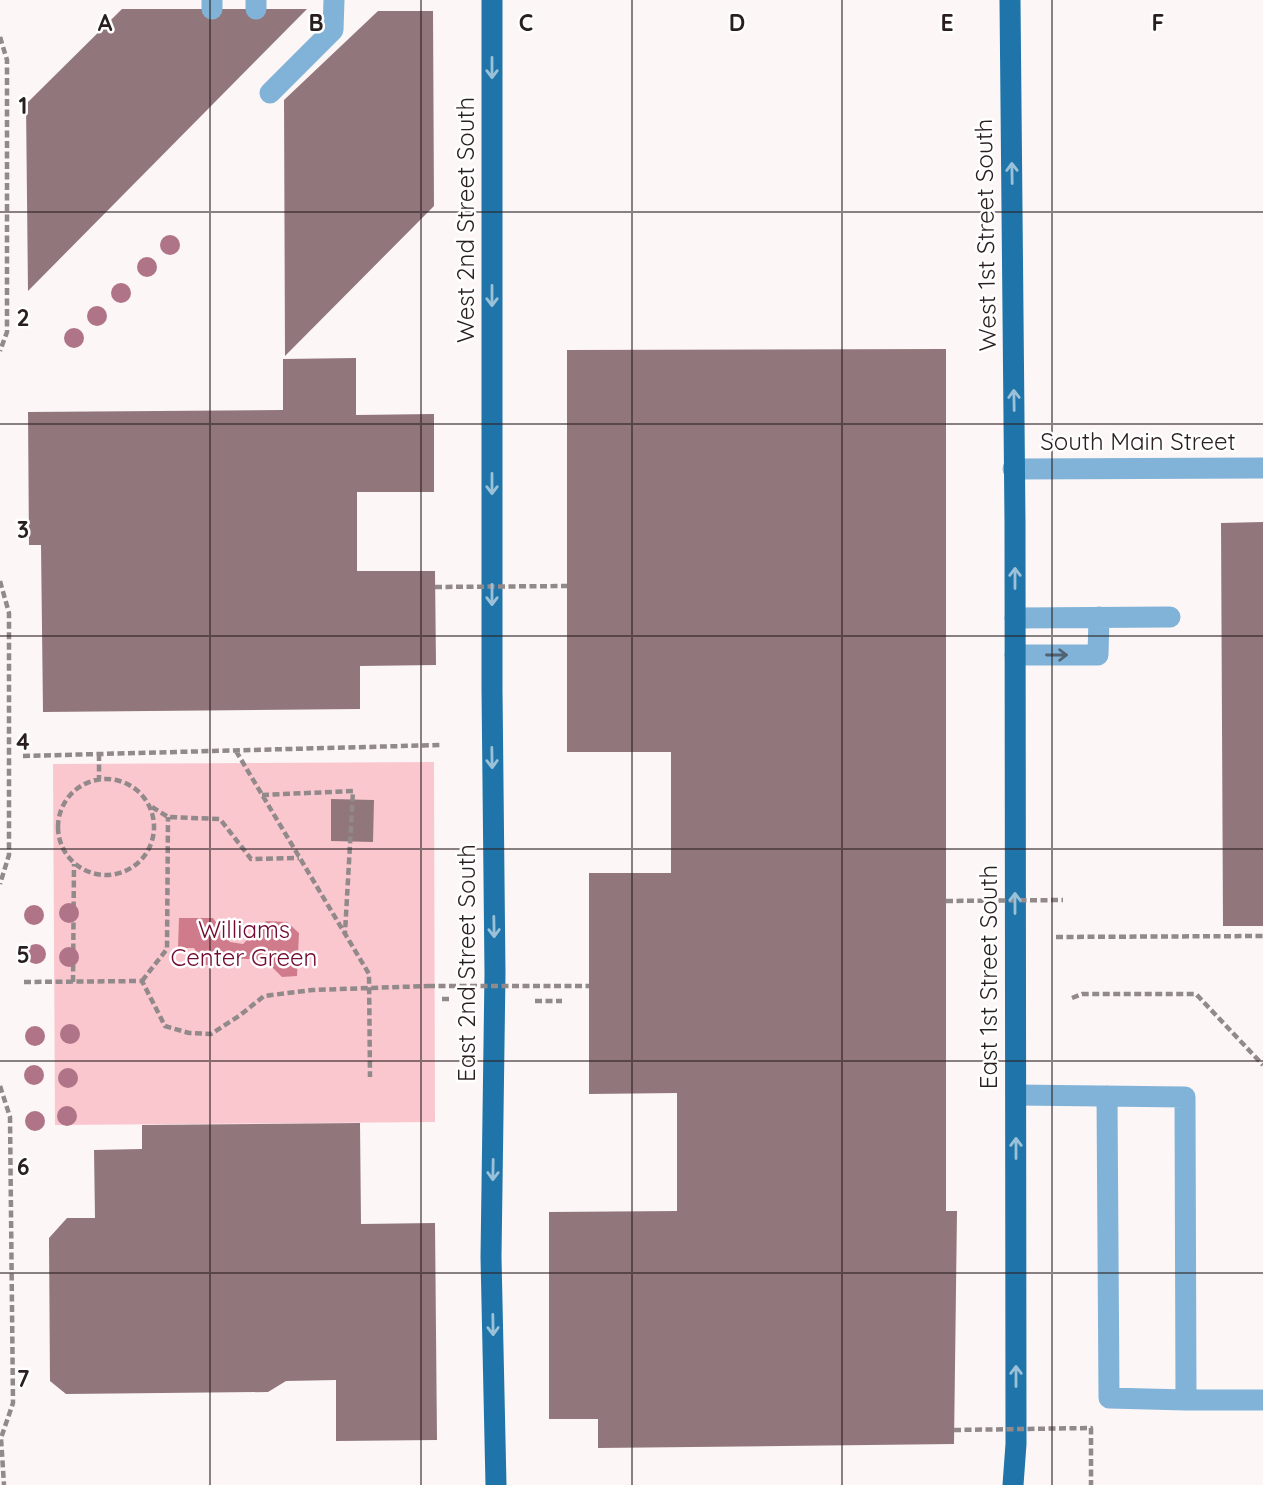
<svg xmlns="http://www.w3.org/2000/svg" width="1263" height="1485" viewBox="0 0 1263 1485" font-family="Quicksand,sans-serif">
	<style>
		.green { fill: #fbc7cf }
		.water { fill: #d07b8c }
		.building { fill: #91777b }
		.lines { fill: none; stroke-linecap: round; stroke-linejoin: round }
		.path { stroke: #91898a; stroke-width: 4.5; stroke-dasharray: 7 3.5; stroke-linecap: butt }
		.minor { stroke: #81b3d8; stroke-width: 21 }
		.major { stroke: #1f75a9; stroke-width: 21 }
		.path-bridge { stroke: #91898a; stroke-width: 4.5; stroke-dasharray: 7 3.5; stroke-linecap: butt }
		.tree { fill: #b07489 }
		.oneway { stroke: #9ac1d8 }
		.oneway2 { stroke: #516273 }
		.grid { fill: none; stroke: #291f21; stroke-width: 2; stroke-opacity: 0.55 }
		.labels { text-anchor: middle; stroke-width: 5; stroke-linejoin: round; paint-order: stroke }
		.street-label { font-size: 24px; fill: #291f21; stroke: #fff }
		.park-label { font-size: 24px; fill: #720930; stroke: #fff }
		.grid-label { font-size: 23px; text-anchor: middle; font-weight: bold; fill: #291f21; stroke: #fff; stroke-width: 5; stroke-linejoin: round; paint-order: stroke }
	</style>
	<rect width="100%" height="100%" fill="#fcf6f6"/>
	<path class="green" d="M434,762L435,1122L55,1125L53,764Z"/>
	<path class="water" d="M179,918H213L230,942L243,944L266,921L287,922L299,933L297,976L282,977L265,960L228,958L215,965H204L194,948H178Z"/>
	<path class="building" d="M122,9H307L28,291L26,104Z
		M378,11H433L434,206L285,356L284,100Z
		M946,349V1211H957L954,1444L598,1448V1419H549V1212L677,1211V1093L589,1094V873H671V752H567V350Z
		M356,358V415L434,414V492H357V571H435L436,665L360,666V709L43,712L41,545H29L28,412L283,410V359Z
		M1263,522V926H1223L1221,523Z
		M331,799L374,800L373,842L331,841Z
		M360,1123L361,1224L435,1223L437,1440L336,1441V1380L286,1381L268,1392L66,1394L50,1381L49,1238L67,1218H95L94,1150L142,1149V1125Z"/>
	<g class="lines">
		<path class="path" d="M0,37L7,60V332L0,351
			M0,581L9,613V855L0,884
			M236,751L369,974L370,1077
			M99,754V779
			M23,756L441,745
			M58 827a48 48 0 1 1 96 0a48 48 0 1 1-96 0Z
			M262,795L353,791L345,933
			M152,807L168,817L220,819L251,859L299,858
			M1056,937L1263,936
			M142,981L167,949L168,817
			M24,982L142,981L165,1026L189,1033L211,1034L239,1016L264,996L312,990L428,986
			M73,982L74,864
			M1072,998L1082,994H1196L1263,1065
			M442,999H451
			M535,1001H562
			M0,1086L10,1117L13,1403L1,1438L4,1485"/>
		<path class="minor" d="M212,0V9
			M256,9V0
			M270,93L333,30L334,0
			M1013,469L1263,468
			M1015,618L1170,617
			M1015,655H1098L1099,617
			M1016,1095L1185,1097L1186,1400L1109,1398L1107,1096
			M1186,1400H1263"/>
		<path class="major" d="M492,0V689L495,973L491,1257L496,1485
			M1010,0L1015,523L1016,1444L1013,1485"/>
		<path class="path-bridge" d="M435,587L567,586
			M946,901L1063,900
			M428,986H589
			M954,1430L1091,1428V1485"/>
	</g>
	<g class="tree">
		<circle cx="170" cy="245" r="10"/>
		<circle cx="147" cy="267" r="10"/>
		<circle cx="121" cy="293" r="10"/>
		<circle cx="97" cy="316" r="10"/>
		<circle cx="74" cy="338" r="10"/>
		<circle cx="69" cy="913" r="10"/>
		<circle cx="34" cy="915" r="10"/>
		<circle cx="36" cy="954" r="10"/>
		<circle cx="69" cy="957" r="10"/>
		<circle cx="70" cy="1034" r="10"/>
		<circle cx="35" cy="1036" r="10"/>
		<circle cx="34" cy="1075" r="10"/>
		<circle cx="68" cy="1078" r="10"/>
		<circle cx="67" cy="1116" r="10"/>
		<circle cx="35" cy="1121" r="10"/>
	</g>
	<defs><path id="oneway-shaft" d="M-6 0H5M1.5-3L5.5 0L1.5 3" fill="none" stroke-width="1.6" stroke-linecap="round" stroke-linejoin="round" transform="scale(1.75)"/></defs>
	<g class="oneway">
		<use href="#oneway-shaft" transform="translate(492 68) rotate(90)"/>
		<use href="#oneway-shaft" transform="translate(1012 173) rotate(-91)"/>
		<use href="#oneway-shaft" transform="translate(492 296) rotate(90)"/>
		<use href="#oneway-shaft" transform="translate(1014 400) rotate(-91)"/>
		<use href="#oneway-shaft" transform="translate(492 484) rotate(90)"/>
		<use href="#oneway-shaft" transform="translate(1015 578) rotate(-90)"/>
		<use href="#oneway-shaft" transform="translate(492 595) rotate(90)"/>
		<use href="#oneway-shaft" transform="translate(492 758) rotate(89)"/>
		<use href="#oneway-shaft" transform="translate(1015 903) rotate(-90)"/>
		<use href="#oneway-shaft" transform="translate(494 927) rotate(89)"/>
		<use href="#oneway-shaft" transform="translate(1016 1148) rotate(-90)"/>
		<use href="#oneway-shaft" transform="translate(493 1170) rotate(91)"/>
		<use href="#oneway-shaft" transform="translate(493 1325) rotate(89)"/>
		<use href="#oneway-shaft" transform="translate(1016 1376) rotate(-90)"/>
	</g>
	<use class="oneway2" href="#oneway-shaft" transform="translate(1057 655)"/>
	<path class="grid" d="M210,0V1485M421,0V1485M632,0V1485M842,0V1485M1052,0V1485M0,212H1263M0,424H1263M0,636H1263M0,849H1263M0,1061H1263M0,1273H1263"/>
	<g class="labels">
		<g class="street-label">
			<text transform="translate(466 220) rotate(-90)" y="8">West 2nd Street South</text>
			<text transform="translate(986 235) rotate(-91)" y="8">West 1st Street South</text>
			<text x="1138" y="450">South Main Street</text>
			<text transform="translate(467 963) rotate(-90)" y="8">East 2nd Street South</text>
			<text transform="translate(989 977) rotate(-90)" y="8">East 1st Street South</text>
		</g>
		<g class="park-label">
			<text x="244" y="938">Williams<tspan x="244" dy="28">Center Green</tspan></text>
		</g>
	</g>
	<g class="grid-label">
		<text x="105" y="31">A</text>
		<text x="316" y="31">B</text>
		<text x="526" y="31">C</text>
		<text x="737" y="31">D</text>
		<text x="947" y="31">E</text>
		<text x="1158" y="31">F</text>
		<text x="23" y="114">1</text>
		<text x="23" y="326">2</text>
		<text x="23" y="538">3</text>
		<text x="23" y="750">4</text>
		<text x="23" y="963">5</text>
		<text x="23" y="1175">6</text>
		<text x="23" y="1387">7</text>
	</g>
</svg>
